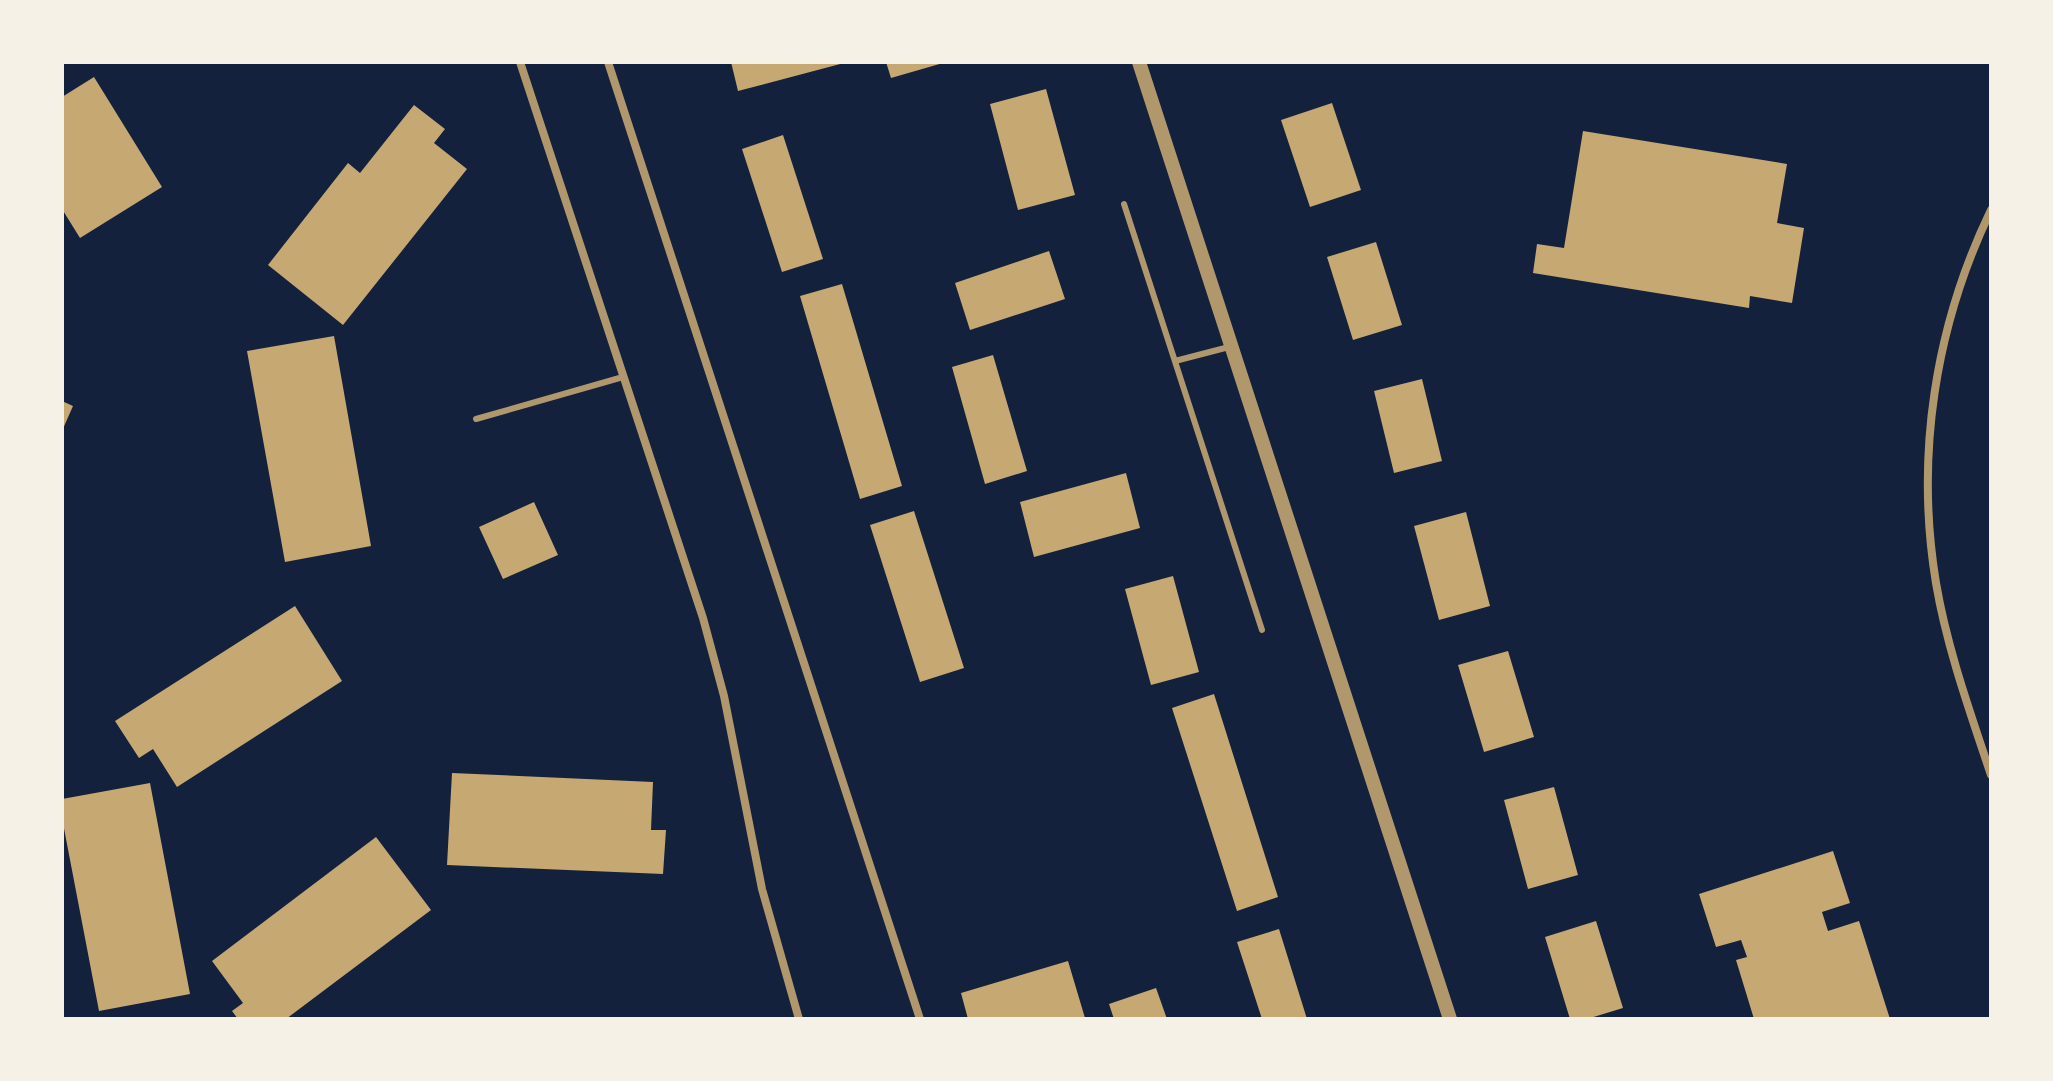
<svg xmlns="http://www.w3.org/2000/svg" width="2053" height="1081" viewBox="0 0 2053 1081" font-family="Roboto,sans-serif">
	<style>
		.building { fill: #c6a872 }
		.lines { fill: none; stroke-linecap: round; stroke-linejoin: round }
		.service { stroke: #b1986c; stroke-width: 6 }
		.minor { stroke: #b1986c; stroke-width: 8 }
		.tertiary { stroke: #b1986c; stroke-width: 14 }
	</style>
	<rect width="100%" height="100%" fill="#14213d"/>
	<path class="building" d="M731,62H844V63L738,91Z
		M886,62H943V63L891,78Z
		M94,77L162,187L80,238L62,209V97Z
		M1046,89L1075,195L1018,210L990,104Z
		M1332,103L1361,190L1310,207L1281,120Z
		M414,105L445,129L434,143L467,169L343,325L268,265L348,163L360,173Z
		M1583,131L1787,164L1777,223L1804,228L1792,303L1750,296L1749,308L1533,273L1537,244L1564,248Z
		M783,135L823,259L782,272L742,149Z
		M1376,242L1402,325L1353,340L1327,257Z
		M1049,251L1065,299L970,330L955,283Z
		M842,284L902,486L860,499L800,296Z
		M334,336L371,546L285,562L247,351Z
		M993,355L1027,471L985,484L952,367Z
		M1422,379L1442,461L1394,473L1374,391Z
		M62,401L73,406L62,431Z
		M1126,473L1140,528L1034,557L1020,502Z
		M534,502L558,555L503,579L479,527Z
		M914,511L964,668L920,682L870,525Z
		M1466,512L1490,606L1439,620L1414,526Z
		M1173,576L1199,672L1151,685L1125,589Z
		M295,606L342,681L177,787L153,749L139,758L115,721Z
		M1508,651L1534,737L1484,752L1458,665Z
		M1214,694L1278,897L1237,911L1172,708Z
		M452,773L653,782L651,830H666L663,874L447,865Z
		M150,783L190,994L99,1011L62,818V799Z
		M1554,787L1578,875L1528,889L1504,800Z
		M376,837L431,910L286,1019H238L232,1011L243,1003L212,961Z
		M1833,851L1850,903L1822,912L1828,931L1859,921L1890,1019H1754L1736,960L1747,957L1741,940L1716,947L1699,894Z
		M1596,921L1623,1008L1587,1019H1570L1545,937Z
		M1279,929L1307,1019H1262L1237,942Z
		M1068,961L1085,1018L968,1019L961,993Z
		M1156,988L1167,1019H1114L1109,1004Z"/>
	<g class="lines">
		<path class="service" d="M1124,204L1262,630
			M1175,361L1229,347
			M476,419L623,377"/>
		<path class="minor" d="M520,62L703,618L724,696L762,889L799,1019
			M608,62L920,1019
			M1991,210C1935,326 1915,456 1936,583C1947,648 1970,712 1991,775"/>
		<path class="tertiary" d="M1139,62L1450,1019"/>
	</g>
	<rect width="2053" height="1081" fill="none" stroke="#f6f1e7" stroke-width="128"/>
</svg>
